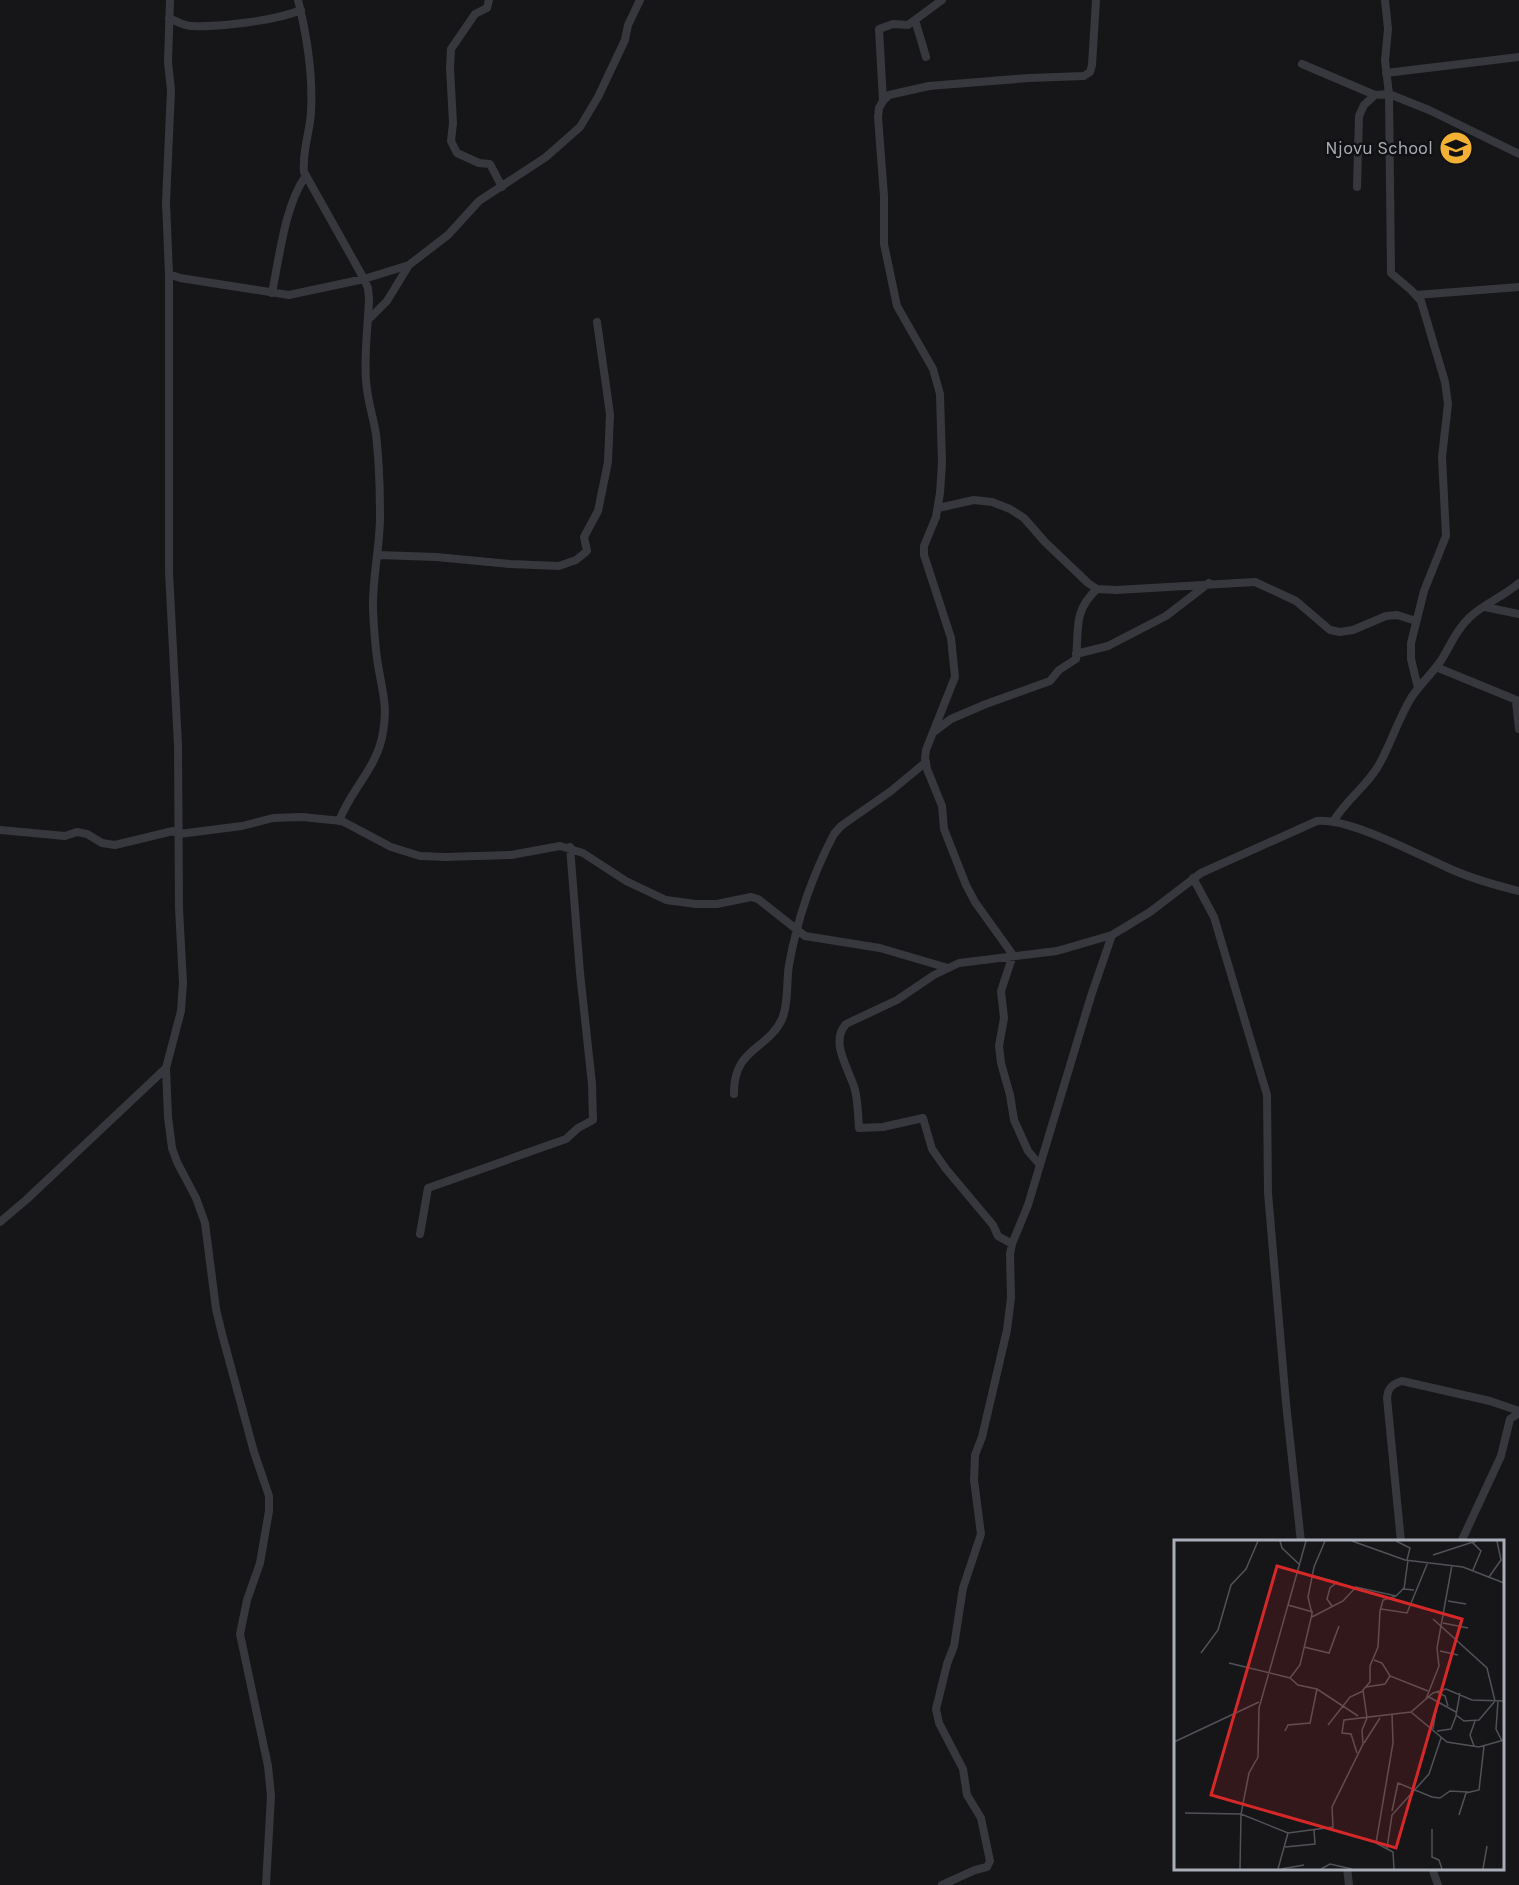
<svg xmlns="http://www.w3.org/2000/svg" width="1519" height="1885" viewBox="0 0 1519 1885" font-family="Karla,sans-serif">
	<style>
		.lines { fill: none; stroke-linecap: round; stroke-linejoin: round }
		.minor { stroke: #37383d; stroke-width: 8 }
		.labels { text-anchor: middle; stroke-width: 5; stroke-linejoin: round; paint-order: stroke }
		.poi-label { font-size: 18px; fill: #a8adb8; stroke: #111113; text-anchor: end }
		.inset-road { fill: none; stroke: #505258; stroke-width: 1.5 }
		.view { fill: #d62828; fill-opacity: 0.15; stroke: #d62828; stroke-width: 3 }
		.inset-edge { fill: none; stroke: #a8adb8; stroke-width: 3 }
	</style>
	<rect width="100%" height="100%" fill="#161618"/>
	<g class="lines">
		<path class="minor" d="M170,0L168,62L171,90L166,202L169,274V572L178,745L179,908L183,983L181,1011L166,1068L168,1117L172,1148L177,1162L196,1198L205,1223L216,1309L222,1334L254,1452L269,1496V1511L260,1563L247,1600L240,1634L268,1766L271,1796L266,1885
			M298,0C307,36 313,75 311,112C310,132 302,151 304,172L364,279L368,288L369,299C368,326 364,353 366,380C367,399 373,416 376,434C379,460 380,489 380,516C380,548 372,578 373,610C374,629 375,647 378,665C382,690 388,706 383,732C378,767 351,789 339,821
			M489,0L487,8L475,14L451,49L450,68L453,123L451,141L457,153L479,163L490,164L502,187
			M1385,0L1388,29L1385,61L1389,94L1391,273L1411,290L1421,301L1445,382L1448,404L1442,457L1446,536L1424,591L1411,643V659L1418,688
			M169,18C176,21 184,26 192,26C220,27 275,21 301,10
			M915,20L926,57
			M1302,64L1375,95L1389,94L1429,110L1519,154
			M1386,73L1519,57
			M883,101L879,29L893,24L908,25L942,0
			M1357,187L1359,116L1364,105L1375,95
			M169,274L180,278L289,295L364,279L409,265
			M272,293C279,259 285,205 305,177
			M1416,295L1519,287
			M368,320L387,301L409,265L448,235L479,201L546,157L580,127L598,97L625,40L628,25L640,0
			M938,508L974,500L992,502L1010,509L1024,518L1045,542L1088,583L1097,589L1116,590L1255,582L1296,601L1330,630L1340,632L1353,630L1386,616L1397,615L1416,621
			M378,555L436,557L510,564L559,566L576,560L587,551L584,537L598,511L608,462L610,414L597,322
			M1485,607L1519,614
			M1076,654L1108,646L1166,616L1209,583
			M1436,667L1519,701
			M1516,701L1519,729
			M935,731L951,719L986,704L1050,681L1059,670L1076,659C1079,629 1073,611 1097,589
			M1333,822C1346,799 1370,784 1381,761C1392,740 1399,718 1411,698C1420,684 1433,673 1442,659C1451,644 1457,629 1470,617C1484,604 1504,596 1519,583
			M0,830L65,836L77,832L87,834L102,843L115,845L173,831L179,834L242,826L273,818L302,817L342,821L391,847L420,856L446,857L511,855L560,846L583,853L626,881L666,900L696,904H717L751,897L758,899L805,936L880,948L948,968
			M1193,878L1214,917L1267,1095L1268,1193L1286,1403L1301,1542
			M734,1094C733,1048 768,1050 782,1019C789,1003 786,982 789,965C797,920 813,874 834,834L841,826L891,791L926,762
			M1040,1165L1091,996L1112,935
			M0,1222L26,1200L166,1068
			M420,1234L428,1188L566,1139L578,1128L593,1120L592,1084L580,973L570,847
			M1012,1244L998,1236L993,1225L946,1169L932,1149L923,1118L883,1127L859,1128C858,1116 858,1102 855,1090C850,1070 829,1043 846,1024L897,1000L934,975L959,963L1057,951L1112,935L1150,912L1201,873L1317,821C1349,818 1413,852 1444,866C1467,877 1494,885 1519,891
			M1401,1542L1387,1398C1388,1387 1393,1384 1402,1381L1490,1401L1519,1411
			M1461,1542L1501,1456L1510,1419L1519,1413
			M1347,1868L1349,1885
			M1432,1868L1438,1885
			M942,1885L975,1870L987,1867L990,1861L981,1818L967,1795L963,1769L939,1723L936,1709L947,1664L954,1646L963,1588L981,1534L974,1480L975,1455L982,1437L1007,1330L1011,1298L1010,1254L1012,1244L1028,1205L1040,1165L1028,1151L1014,1120L1010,1095L1001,1063L999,1046L1004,1018L1001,991L1013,955L975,902L966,885L944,829L942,806L927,769L925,758L926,750L955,677L951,638L924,555V546L936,517L940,493L942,463L940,394L933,369L897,306L884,244V196L878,117L879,108L883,101L889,95L929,86L1029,78L1084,76L1090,72L1092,65L1096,0"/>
	</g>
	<defs>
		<g id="school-disc" transform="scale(1.725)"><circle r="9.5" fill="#f2b134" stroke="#111113"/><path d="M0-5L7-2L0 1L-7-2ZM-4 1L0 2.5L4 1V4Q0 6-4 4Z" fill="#111"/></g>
	</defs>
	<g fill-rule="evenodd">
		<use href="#school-disc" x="1456" y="148"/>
	</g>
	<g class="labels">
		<g class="poi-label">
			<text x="1433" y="154">Njovu School</text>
		</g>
	</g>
	<g transform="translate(1174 1540)">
		<rect width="330" height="330" fill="#161618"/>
		<path class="inset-road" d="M106,1L108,8L126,25M178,1L231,20L289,27L330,43M222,1L236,8L233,20M259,15L299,2M234,20L230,49L240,50M299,30L307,11L299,3L302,1M140,36L163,42L156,48L153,59L158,66M315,37L327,20L323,1M274,61L292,64M114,65L139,72M207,69L233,73L254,22M138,77L169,61L182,47L222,56L230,48M259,79L313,128L321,161L305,180L290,181L282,175L286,153M269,83L294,88M130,107L155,113L165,86M266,111L284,115M27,113L44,90L57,45L72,29L84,1M200,120L208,123L216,136L254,151M55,123L116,138L124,145L143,149L184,176M116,138L126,125L138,74L134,57L140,27L151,1M192,147L211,144L216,136M263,152L271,156L274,166M255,157L282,172M252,159L265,126L263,108L278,25M324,161L322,189L328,201M237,172L273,202L305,207L330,200M218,174L219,203L202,303L219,312L220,329M154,185L176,157L189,151M259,189L263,164M111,191L114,185L136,183L143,149M263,191L277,189L282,176M0,202L85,162M190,203L206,178M300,206L296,195L301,181M183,213L177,194L168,193L170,180L237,172L259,153L272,149L298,160L330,161M218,271L224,243L258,257L266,258L276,251L294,252M11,273L67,274L114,293L159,287L158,267L189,204L188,190L193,178L189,150L196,142V126L204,107L206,71L209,60L222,56M285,275L292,253L305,250L310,206M258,289V317L265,320L268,329M111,307L141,304L140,290M213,308L218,275L255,234L267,198M66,329L67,274L75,233L84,217L85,168L132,1M104,329L114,293M107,329L130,325M147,329L156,324L178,329M309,329L313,306"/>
		<path class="view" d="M103,26L288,79L222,308L37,255Z"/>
		<rect width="330" height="330" class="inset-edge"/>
	</g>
</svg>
